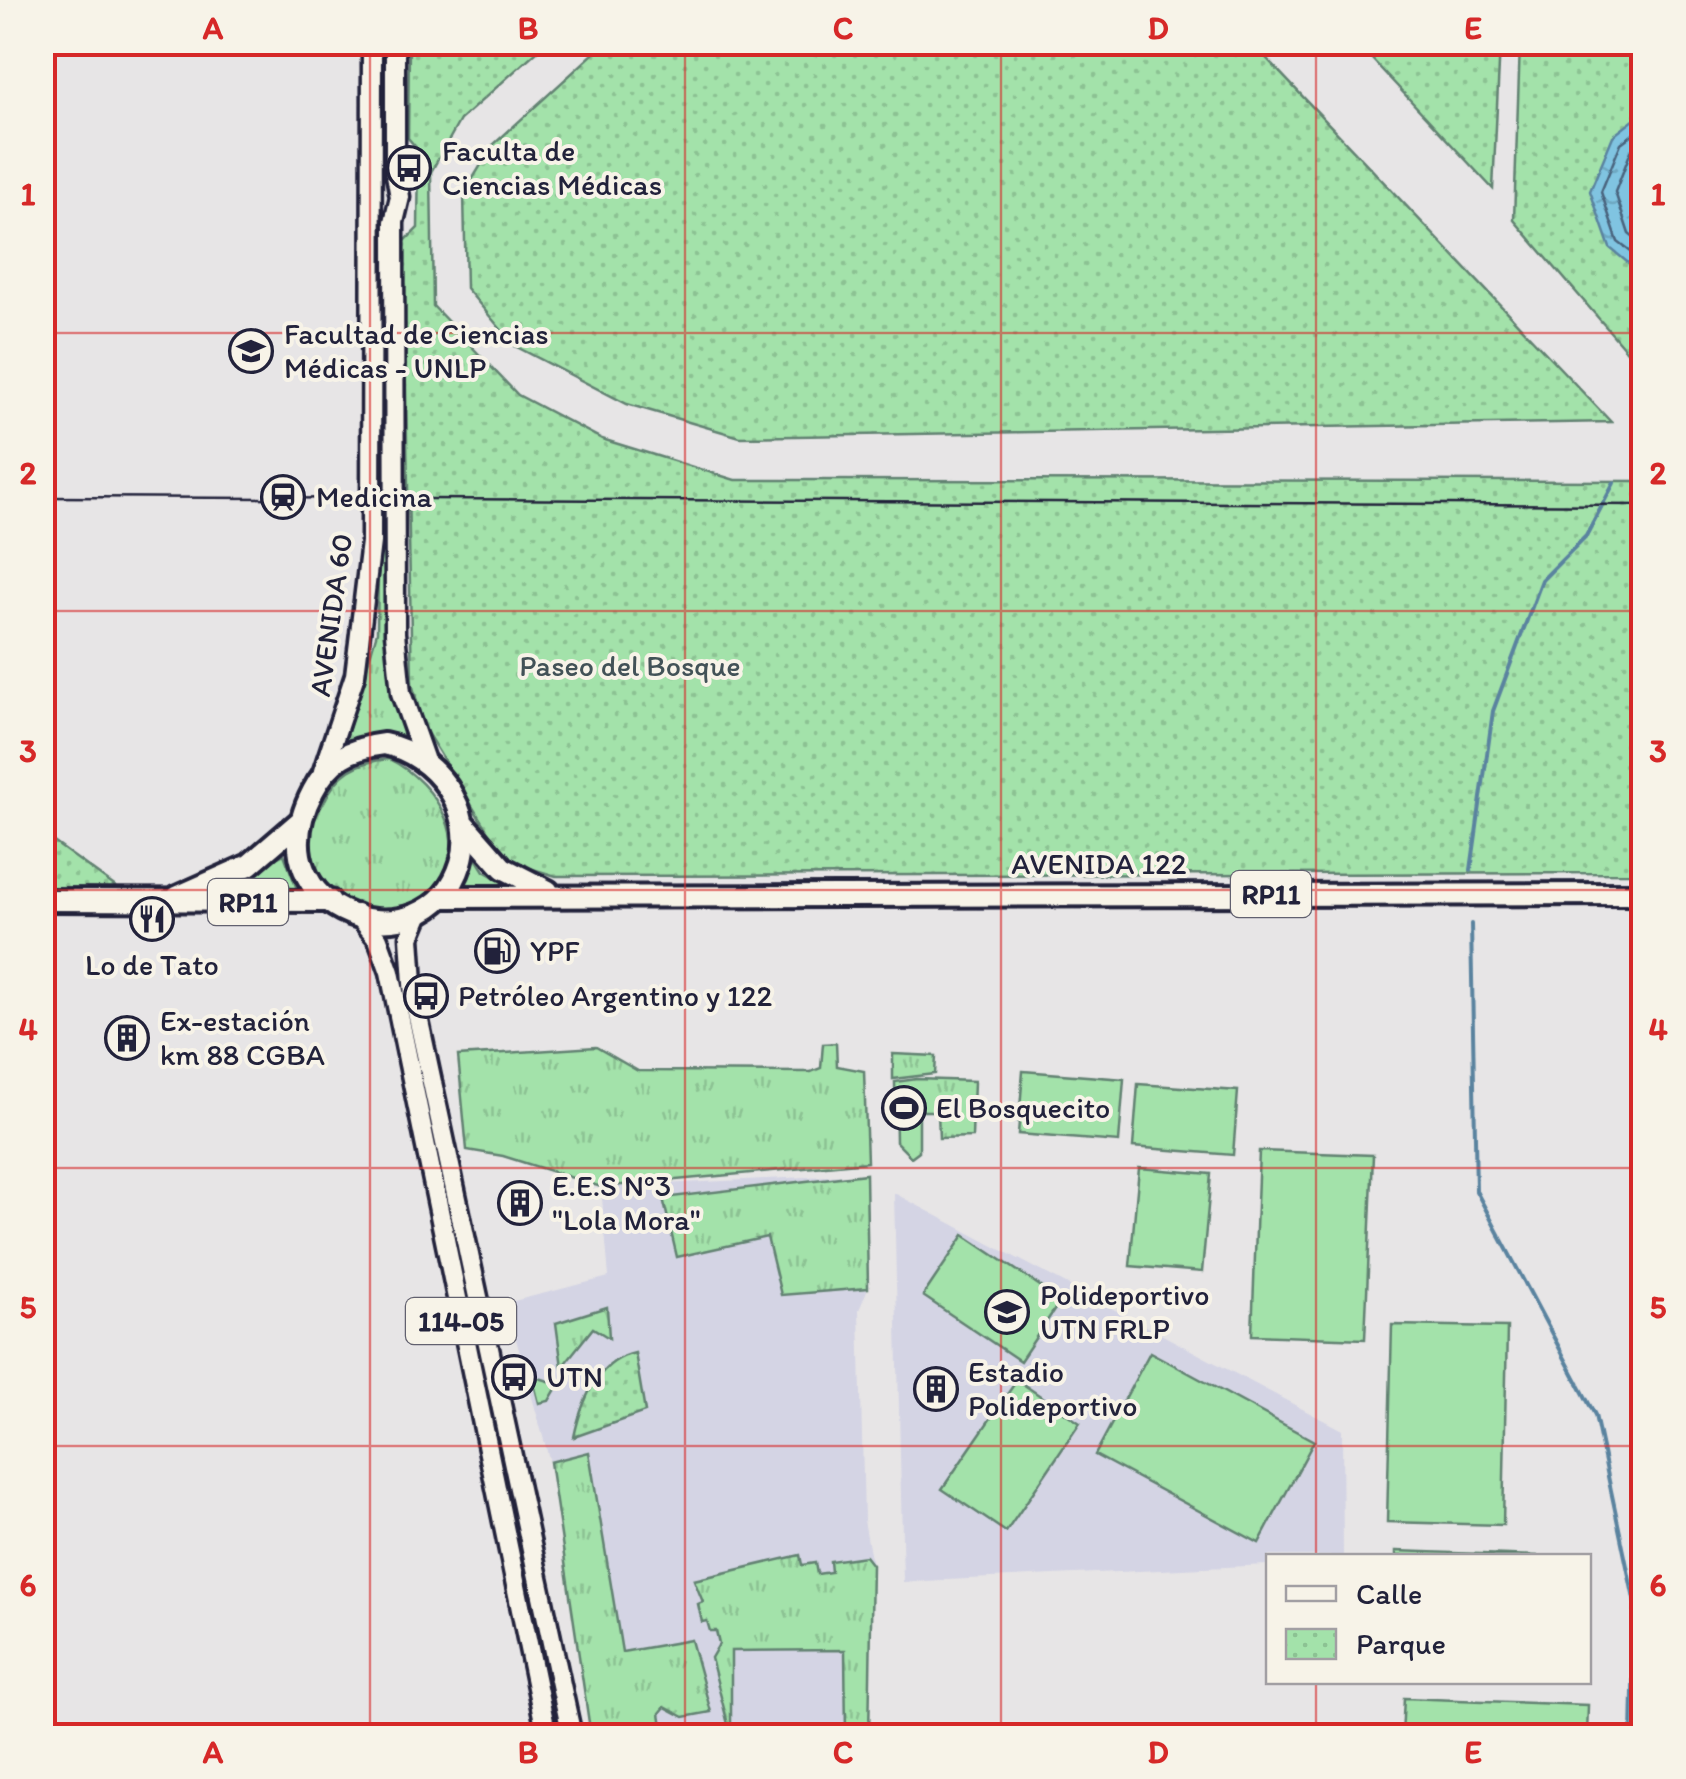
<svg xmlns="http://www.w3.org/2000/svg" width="1686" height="1779" viewBox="0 0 1686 1779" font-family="Itim,sans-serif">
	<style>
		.built { fill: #d4d4e4 }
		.grass { fill: url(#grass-tufts); stroke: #628272; stroke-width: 2.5 }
		.park { fill: url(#park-dots); stroke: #628272; stroke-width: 2.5 }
		.pitch { fill: #a3e2aa; stroke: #628272; stroke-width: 2.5 }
		.water { fill: url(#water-ripples); stroke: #5a839f; stroke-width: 2.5 }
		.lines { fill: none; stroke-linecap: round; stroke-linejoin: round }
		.shore { stroke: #48637d; stroke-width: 2.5 }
		.stream { stroke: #5a839f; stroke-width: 4 }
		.major-casing { stroke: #22223b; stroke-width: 25 }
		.highway-casing { stroke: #22223b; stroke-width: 28 }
		.major { stroke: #f7f3e8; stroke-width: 18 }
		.highway { stroke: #f7f3e8; stroke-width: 20 }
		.tram { stroke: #22223b; stroke-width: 2.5 }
		.grid { fill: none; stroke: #d62828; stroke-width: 2.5; stroke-opacity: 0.55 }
		.labels { text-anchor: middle; stroke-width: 8; stroke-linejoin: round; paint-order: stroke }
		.shield { fill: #f7f3e8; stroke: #62616f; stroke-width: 2.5 }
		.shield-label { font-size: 28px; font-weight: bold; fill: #22223b }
		.poi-label { font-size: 30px; fill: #22223b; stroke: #f7f3e8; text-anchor: start }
		.street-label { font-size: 30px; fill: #22223b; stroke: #f7f3e8 }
		.park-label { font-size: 30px; fill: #425257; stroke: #f7f3e8 }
		.neatline { fill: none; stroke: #d62828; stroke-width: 4 }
		.grid-label { font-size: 32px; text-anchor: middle; font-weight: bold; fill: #d62828 }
	</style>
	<defs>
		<pattern id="grass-tufts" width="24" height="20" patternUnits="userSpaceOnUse" patternTransform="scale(2.5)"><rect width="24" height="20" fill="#a3e2aa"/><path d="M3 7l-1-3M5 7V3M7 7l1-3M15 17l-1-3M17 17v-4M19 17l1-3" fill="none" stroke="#8cc293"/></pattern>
		<pattern id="park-dots" width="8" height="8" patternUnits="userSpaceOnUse" patternTransform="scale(2.5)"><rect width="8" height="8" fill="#a3e2aa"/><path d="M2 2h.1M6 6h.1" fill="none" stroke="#8cc293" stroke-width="1.8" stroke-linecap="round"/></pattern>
		<pattern id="water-ripples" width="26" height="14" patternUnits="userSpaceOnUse" patternTransform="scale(2.5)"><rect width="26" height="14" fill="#80c4e1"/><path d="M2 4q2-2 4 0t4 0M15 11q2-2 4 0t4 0" fill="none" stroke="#6ea8c2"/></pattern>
	</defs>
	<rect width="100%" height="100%" fill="#e7e5e6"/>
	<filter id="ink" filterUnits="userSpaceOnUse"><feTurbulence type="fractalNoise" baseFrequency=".01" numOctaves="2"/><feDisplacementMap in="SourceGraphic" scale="20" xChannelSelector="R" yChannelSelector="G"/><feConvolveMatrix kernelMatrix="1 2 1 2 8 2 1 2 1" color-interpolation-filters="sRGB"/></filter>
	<g filter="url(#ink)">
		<path class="built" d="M866,1174L868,1288L859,1310L864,1520L872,1565L869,1736H591L550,1462L506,1303L609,1277L601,1187Z
			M894,1193L1342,1430L1343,1556H1268V1565L903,1582Z"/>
		<path class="grass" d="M379,510H386L393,685L407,739L379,733L345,742L377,632Z
			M389,759C437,783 477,847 432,894C396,932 311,906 307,852C305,835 316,816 324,802C338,772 356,762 389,759Z
			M284,854L297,889L207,891Z
			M474,855L484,871L522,893L459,889Z
			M836,1043L837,1066L864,1071L867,1162L601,1187L503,1156L467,1150L458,1056L596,1047L638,1071L811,1072L821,1068L823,1044Z
			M893,1054L936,1056L935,1074L893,1079Z
			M917,1079L974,1081L972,1137L939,1138L938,1111H919V1151L911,1157L896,1142L895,1082Z
			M866,1174L868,1288L781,1295L767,1237L677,1257L663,1198Z
			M607,1307L609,1338L593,1328L562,1367L556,1323Z
			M532,1376L559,1384L549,1401L539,1403Z
			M589,1452L622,1652L691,1640L711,1712L684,1717L665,1707L660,1713L662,1726L591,1736L550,1462Z
			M800,1555L802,1565L815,1563L817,1574L831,1572L830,1561L865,1556L872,1565L869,1736H846L845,1650L731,1651V1736L711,1658L719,1644L716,1631H710L707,1621L702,1622L698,1604L703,1602L694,1580Z"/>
		<path class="park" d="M409,43H546L460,120L431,172L433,306L518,395L602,439L735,480L1643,481V873L556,876L506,861L424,728L412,683L403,243L418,228L419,151L408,138Z
			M605,43H1252L1611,422L740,437L627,404L515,346L466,288L464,193L493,145Z
			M1357,43H1500L1493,189Z
			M1520,43H1643V370L1514,220Z
			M44,835L131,898L43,897Z
			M635,1353L645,1412L574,1437C581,1404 596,1361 635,1353Z"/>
		<path class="pitch" d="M1023,1071L1124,1079L1119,1142L1018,1134Z
			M1138,1084L1238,1091L1233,1155L1133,1147Z
			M1259,1151L1373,1155L1365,1339L1252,1335Z
			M1139,1168L1211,1174L1202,1272L1130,1266Z
			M964,1235L1061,1300L1020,1361L923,1296Z
			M1392,1325L1507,1327L1503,1525L1387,1522Z
			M1150,1352L1314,1441L1259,1543L1095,1455Z
			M1017,1380L1080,1423L1006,1532L942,1489Z
			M1396,1551L1538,1556H1396Z
			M1404,1698L1588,1705L1587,1736H1402Z"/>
		<path class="water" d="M1643,113V275L1610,248L1590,191L1613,136Z"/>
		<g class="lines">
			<path class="shore" d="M1644,126L1621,143L1601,192L1618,242L1644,262
				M1644,141L1631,151L1615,192L1629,234L1644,246"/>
			<path class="stream" d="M1471,870L1493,711L1542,580L1586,536L1614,483
				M1471,924L1476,1191L1595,1415L1635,1604L1632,1736"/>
			<g class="major-casing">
				<path id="major" d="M395,42V169L400,197L394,222L395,633L401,693L424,758
					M323,771L355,675L371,542L372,42
					M420,913L410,937L414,998L572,1736
					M357,914L378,939L390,972L547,1736"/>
			</g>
			<g class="highway-casing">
				<path id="highway" d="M384,744C435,754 477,810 461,863C428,971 248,915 313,791C329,760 350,748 384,744Z
					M465,825L503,868L548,891
					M177,897L249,865L299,822
					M443,897L1644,894
					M42,900L330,901"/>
			</g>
			<use href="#major" class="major"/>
			<use href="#highway" class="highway"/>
			<path class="tram" d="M42,497L1644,505"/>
		</g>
	</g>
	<path class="grid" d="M370,42V1736M685,42V1736M1001,42V1736M1316,42V1556M42,333H1644M42,611H1644M42,890H1644M42,1168H1644M42,1446H1644M1316,1682V1736"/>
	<defs>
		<g id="bus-ring" transform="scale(2.25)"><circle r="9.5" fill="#f7f3e8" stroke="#22223b" stroke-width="1.5"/><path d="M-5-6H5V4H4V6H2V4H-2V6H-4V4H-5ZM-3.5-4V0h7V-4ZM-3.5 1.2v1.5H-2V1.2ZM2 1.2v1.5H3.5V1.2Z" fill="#22223b"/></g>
		<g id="university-ring" transform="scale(2.25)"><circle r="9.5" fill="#f7f3e8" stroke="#22223b" stroke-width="1.5"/><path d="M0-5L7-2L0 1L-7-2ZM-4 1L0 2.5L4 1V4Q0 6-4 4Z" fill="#22223b"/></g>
		<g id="station-ring" transform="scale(2.25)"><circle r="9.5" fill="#f7f3e8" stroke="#22223b" stroke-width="1.5"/><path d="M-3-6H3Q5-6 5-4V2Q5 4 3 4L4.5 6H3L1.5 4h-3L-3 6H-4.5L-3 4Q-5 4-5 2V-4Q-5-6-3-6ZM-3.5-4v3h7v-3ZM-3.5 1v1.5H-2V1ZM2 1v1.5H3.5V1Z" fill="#22223b"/></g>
		<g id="restaurant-ring" transform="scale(2.25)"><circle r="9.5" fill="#f7f3e8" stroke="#22223b" stroke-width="1.5"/><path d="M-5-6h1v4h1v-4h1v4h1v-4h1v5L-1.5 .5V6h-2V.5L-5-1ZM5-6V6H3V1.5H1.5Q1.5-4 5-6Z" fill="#22223b"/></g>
		<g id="fuel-ring" transform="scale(2.25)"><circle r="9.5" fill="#f7f3e8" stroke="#22223b" stroke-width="1.5"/><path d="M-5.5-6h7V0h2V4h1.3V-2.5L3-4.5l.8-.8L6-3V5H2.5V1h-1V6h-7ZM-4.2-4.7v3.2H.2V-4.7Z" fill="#22223b"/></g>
		<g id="building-ring" transform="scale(2.25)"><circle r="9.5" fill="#f7f3e8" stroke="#22223b" stroke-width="1.5"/><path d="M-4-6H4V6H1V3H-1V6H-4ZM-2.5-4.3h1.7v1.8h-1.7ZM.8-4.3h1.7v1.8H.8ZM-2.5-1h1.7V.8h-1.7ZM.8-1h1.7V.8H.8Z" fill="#22223b"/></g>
		<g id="stadium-ring" transform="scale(2.25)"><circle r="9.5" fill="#f7f3e8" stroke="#22223b" stroke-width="1.5"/><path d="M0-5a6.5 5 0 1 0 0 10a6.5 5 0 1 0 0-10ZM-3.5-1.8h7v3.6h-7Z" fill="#22223b"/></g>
	</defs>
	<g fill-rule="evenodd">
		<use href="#bus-ring" x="409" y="168"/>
		<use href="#university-ring" x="251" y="351"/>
		<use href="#station-ring" x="283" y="497"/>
		<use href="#restaurant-ring" x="152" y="919"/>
		<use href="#fuel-ring" x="497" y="951"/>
		<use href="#bus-ring" x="426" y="996"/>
		<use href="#building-ring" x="127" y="1038"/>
		<use href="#stadium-ring" x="904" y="1108"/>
		<use href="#building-ring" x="520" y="1203"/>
		<use href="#university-ring" x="1007" y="1312"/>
		<use href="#bus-ring" x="514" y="1377"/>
		<use href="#building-ring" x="936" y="1389"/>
	</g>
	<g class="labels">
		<g class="shield">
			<rect x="1231" y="871" width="80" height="46" rx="8"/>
			<rect x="208" y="879" width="80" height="46" rx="8"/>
			<rect x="406" y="1298" width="110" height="46" rx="8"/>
		</g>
		<g class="shield-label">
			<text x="1271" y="904">RP11</text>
			<text x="248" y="912">RP11</text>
			<text x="461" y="1331">114-05</text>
		</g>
		<g class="poi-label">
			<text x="442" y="161">Faculta de<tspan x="442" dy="34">Ciencias Médicas</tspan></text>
			<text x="284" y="344">Facultad de Ciencias<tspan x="284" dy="34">Médicas - UNLP</tspan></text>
			<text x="316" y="507">Medicina</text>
			<text x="530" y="961">YPF</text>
			<text x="152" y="975" text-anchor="middle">Lo de Tato</text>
			<text x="458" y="1006">Petróleo Argentino y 122</text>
			<text x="160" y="1031">Ex-estación<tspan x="160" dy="34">km 88 CGBA</tspan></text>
			<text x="936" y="1118">El Bosquecito</text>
			<text x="552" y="1196">E.E.S Nº3<tspan x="552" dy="34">"Lola Mora"</tspan></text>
			<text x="1040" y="1305">Polideportivo<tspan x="1040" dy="34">UTN FRLP</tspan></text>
			<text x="968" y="1382">Estadio<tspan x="968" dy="34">Polideportivo</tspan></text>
			<text x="546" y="1387">UTN</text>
		</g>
		<g class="street-label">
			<text transform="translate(331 615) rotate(-82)" y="10">AVENIDA 60</text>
			<text x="1099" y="874">AVENIDA 122</text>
		</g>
		<g class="park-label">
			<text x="630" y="676">Paseo del Bosque</text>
		</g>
	</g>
	<rect width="1686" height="1779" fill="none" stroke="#f7f3e8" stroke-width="110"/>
	<rect x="1266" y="1554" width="325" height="130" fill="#f7f3e8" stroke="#a29fa3" stroke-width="2.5"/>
	<rect x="1286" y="1586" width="50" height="15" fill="#f7f3e8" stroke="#a29fa3" stroke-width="2.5"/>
	<text x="1356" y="1604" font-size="30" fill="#22223b">Calle</text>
	<rect x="1286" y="1629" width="50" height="30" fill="url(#park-dots)" stroke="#a29fa3" stroke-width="2.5"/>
	<text x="1356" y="1654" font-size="30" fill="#22223b">Parque</text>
	<rect x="55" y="55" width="1576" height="1669" class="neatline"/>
	<g class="grid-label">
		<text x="213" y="39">A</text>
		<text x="528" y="39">B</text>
		<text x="843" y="39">C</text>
		<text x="1158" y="39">D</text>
		<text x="1473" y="39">E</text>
		<text x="28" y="205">1</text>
		<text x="1658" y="205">1</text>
		<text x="28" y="484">2</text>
		<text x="1658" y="484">2</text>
		<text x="28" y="762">3</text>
		<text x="1658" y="762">3</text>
		<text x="28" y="1040">4</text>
		<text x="1658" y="1040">4</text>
		<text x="28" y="1318">5</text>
		<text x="1658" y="1318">5</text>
		<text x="28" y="1596">6</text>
		<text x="1658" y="1596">6</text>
		<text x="213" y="1763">A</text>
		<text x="528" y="1763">B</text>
		<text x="843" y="1763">C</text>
		<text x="1158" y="1763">D</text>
		<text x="1473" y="1763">E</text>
	</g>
</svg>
